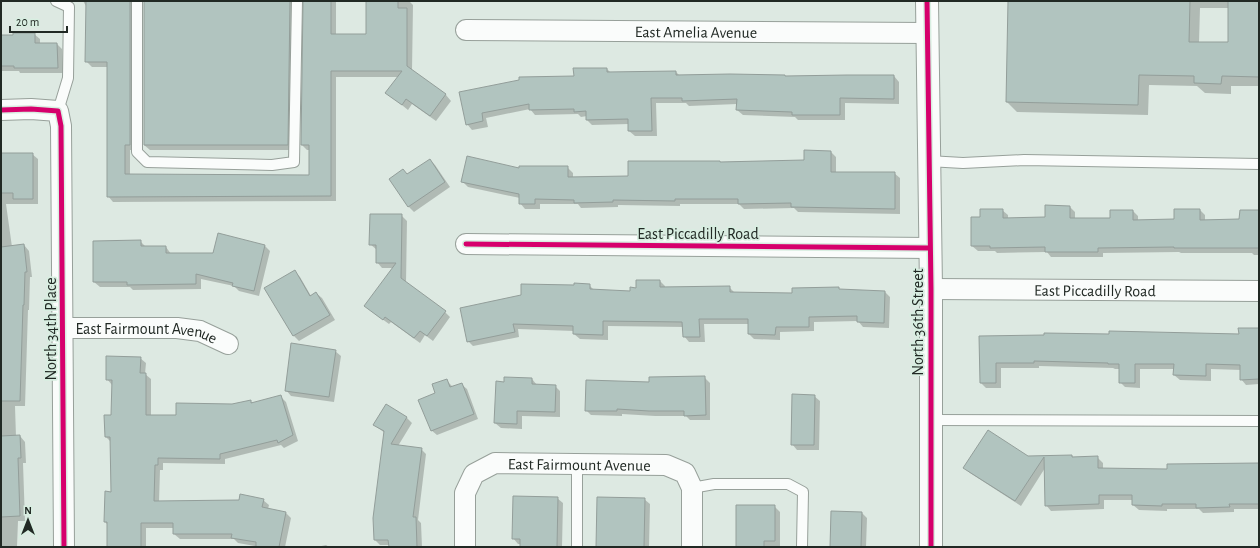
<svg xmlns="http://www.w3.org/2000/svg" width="1260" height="548" viewBox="0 0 1260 548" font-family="'Alegreya Sans',sans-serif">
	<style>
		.shadow { fill: #0003; fill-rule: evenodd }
		.building { fill: #b1c4bf; stroke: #939e9a }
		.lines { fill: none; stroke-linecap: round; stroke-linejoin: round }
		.lane-casing { stroke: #97a09a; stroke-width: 12 }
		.street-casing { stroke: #97a09a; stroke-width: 22 }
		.secondary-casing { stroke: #97a09a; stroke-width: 24 }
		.lane { stroke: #fafcfb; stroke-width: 10 }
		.street { stroke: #fafcfb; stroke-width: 20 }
		.secondary { stroke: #fafcfb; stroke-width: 22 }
		.cycleway-casing { stroke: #d8eee1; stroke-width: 8 }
		.cycleway { stroke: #d6006c; stroke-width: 5 }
		.labels { text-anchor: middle; stroke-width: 3.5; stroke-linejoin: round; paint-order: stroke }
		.street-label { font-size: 16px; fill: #212924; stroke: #d8eee1 }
	</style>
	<rect width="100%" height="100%" fill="#dde9e2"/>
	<path class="shadow" d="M78,1H139L136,150H130V175L310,176V150H307L302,145L305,1H336V35H367V1H409L413,5L412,71L446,95L451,101L436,121L412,104L408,110L387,93L399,77H336V201L113,202L108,196V67H92L86,61V6L83,1Z
		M144,1H299L293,150H150L144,145Z
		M1009,1H1259V86H1231V94L1205,93L1197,86L1149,85L1148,115L1017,112L1007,102ZM1200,8H1229V43H1199Z
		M34,34L40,39V44H57L62,49L63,73H20L19,71H1V36Z
		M574,69H607L611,73L676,72L680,76H894L899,82V104L845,103V120H798L795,117L743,115L737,110V104L689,106L686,103H656L657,136H635L629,131V124L592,125L587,120V116L581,117L578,114L535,115L530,109L486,118L488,127L472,130L467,124L460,93L575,77Z
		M831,152L836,157V173H894L900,178V214L798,212L794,208L744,209L739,204H680V206L618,205V207L581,208L578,204H540V209H525L520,203V198L468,187L462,181L520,169L567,167L573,173V178L629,177L720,162L805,161Z
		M1,154H32L38,159V204H6L12,247L24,245L29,251L32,277H30L29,310H28L25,406H15L16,437L20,436L25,442L26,463H23L25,521H18L17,547H1Z
		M430,160L435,165L450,187L414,212L408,206Z
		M1070,207L1075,212V219H1111L1133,211L1138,216V221L1175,220L1200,210L1205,215V221L1240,220L1259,211V255H1254L1252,253H1181L1179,252L1103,253V257H1051L1047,252L997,253L995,251H978L972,246L981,218L1002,210L1008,215V219L1046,218Z
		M401,215L407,221L406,283L445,312L450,317L433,341L425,335L420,343L391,322L389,324L371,311L394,268H382L377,262V250L370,244Z
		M140,241L146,247H166L171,254H214L265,246L270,251L259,296L239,291L234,286L201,279V289L133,290L130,287H100L94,282V242Z
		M294,271L300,277L311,296L316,293L322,298L335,320L299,341L294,336L266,288Z
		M637,281H660L665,286V288L729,287L735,293L793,294L838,288L840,290L885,292L890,297L889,328L863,327L858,321L814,322V331L780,332V340L754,339L749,334V324H704L705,342H689L684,336V327L608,326V340L580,339L574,334V331L518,329L519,337L473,346L468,341L575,286L589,285L595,291L631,292L637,289Z
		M1259,329V384L1246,385L1241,379V370L1211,369V381L1180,380L1174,375V369H1140V388L1125,387L1120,382V369H1115L1113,368L1039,366V368H1001V388H986L981,383L980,337L1240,335Z
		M335,351L341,356L334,402L291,396L286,390Z
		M140,358L146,363L145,374L151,379V416H177L250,401L253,403L280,396L286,402L298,441L284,448L281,445L225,459V464L163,463V470H160L159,502L263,500L269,505L268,509L286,513L291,518L285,547H260L238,543L234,539H180L174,534V528H146V547H108V525L105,522L112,493L111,442L106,437L112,416V385L107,379Z
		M704,377L710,383V420H690L686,416H655L622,414V416L591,415L586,410L650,383Z
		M532,379L537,385L555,386L560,391V417L522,416V429L501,428L495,423L505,383Z
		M446,380L453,387L461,384L467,389L478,419L437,435L431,430L436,394Z
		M814,396L820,401L819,450H797L792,444Z
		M386,405L407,418L412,423L398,446L421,449L426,454L418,520L421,523L422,547H390L389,545H380L375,540L385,433L374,425Z
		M1072,456L1074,458L1097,457L1103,463V469L1168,470L1259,464V509H1234V512L1203,513L1199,509H1167V511L1139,510L1133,505V500H1104V509L1051,511L1046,505L1045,468L1021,506L970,473L965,468L1028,457Z
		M557,498L563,503L562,547H521V544H518L513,538Z
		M644,499L650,504L649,547H597Z
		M774,506L780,512V546L737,547Z
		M862,513L867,518L866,547H831Z
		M326,545L329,547H317Z"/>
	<path class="building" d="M86,1H130V145H125V174L309,175V145H301L303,1H331V34H366V1H398V8H407V66L446,94L430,116L406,99L402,105L385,93L402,71H331V196L107,197V62H85Z
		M144,1H290L288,145H144Z
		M1008,1H1190L1189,42H1228V1H1259V77L1222,76L1221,84L1194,83V76L1139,75L1138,105L1006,102Z
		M13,33H35V43H57L58,68H14V66H1V35H13Z
		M573,68H607V72L676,71V75L730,74L785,75V76L847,75H894V99L840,98V115H792V112L736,110L737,99L682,101V98H651L652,131H628V119L586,120V111L574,112V109L529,110V104L482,113L483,121L466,125L459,92L519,80V77L574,76Z
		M804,150L831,151V172H895V209L791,207V203L738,204V199H675V201L613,200V202L574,203V200L535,199V204H519V194L461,182L467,156L519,168V166H568V177L628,176V161H720V162L804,160Z
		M1,153H33V199H13V193H1Z
		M430,159L445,182L408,207L389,179L403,169L407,174Z
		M1045,205L1070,206V218H1110V210H1133V220L1174,219V209H1200V220L1239,219L1240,210H1259V248H1174V247L1098,248V252H1045V247L990,248V246H971V217H980V209H1003V218L1045,217Z
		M370,214H402L401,278L446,311L427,336L420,331L414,338L385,317L383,320L364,306L396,263H376V245H369Z
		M218,233L265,245L254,291L232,286L233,283L196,274V284L127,285V282H93V241L141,240V246H166V253H213Z
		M24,244L27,272H25L24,305H23L20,401H1V247Z
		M295,270L310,296L316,292L330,315L293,336L264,288Z
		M636,280H660V287L730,286V292L792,293V288L839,287V289L885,291L884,323L857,322V316L809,317V327H776L775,335L748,334V319H699L700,337H683L682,322L603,321V335L573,334V326L513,324L515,332L467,342L460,308L521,295V284L574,285V283L590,284V289L630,291V287L636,288Z
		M1238,328H1259V379L1240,380V365L1206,364V376L1173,375L1174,364H1135V383H1119V364H1108V363L1034,361V363H996V383H980L979,336L1044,335V333L1109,334V331L1239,334Z
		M291,343L336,350L329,397L285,391Z
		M106,356L141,357L140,373H146V415H176V403L232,404L251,400V403L281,395L293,435L278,443L277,440L220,454V459L158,458V465H155L154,501L239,500L240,494L264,499L262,507L286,512L279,547H256V542L231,538L232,534H173V523H141V547H107V522H104L105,491L111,492L110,437H105L104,415H111L112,380H106Z
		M705,376L706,415L684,416V411H649L617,409V411H585L586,380L649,382V377Z
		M504,377L532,378V384L556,385L555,412L517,411V424L494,423L496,381L504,382Z
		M447,379L450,387L462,383L474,414L431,431L418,400L435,393L432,384Z
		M792,394L815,395L814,445H791Z
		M386,404L407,417L391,444L422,448L413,517H416L417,547H389L388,540H374L373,518L384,431L373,425Z
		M988,430L1028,456L1072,455V457L1098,456V468L1167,469V464L1259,463V504H1229L1230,507L1196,508V504H1162V506L1132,505V495H1099V504L1045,506L1044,457L1015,501L963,468Z
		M20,435L21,458H18L20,516L1,517V436Z
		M513,496L558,497L557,547H520V539H512Z
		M597,497L645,498L644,547H596Z
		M736,505H775V541H764V547H736Z
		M831,511L862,512L861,547H830Z"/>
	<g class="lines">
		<g class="lane-casing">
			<path id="lane" d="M56,1L69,7L68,78L58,111
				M137,1V152L147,162L272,165L294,162L297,1
				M928,161L963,163L1024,160L1259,164
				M931,420L1259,421
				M577,465V547
				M692,488L714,484H788L803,492L802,547"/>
		</g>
		<g class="street-casing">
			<g id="street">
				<path id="s1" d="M466,30L927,33"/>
				<path d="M1,110L31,109L58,111L61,126L64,547"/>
				<path d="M466,244L930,248"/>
				<path id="s2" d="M931,289L1259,291"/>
				<path id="s3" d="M63,328H177L200,331L228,344"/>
				<path id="s4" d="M465,547V493L474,474L495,463L666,465L685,473L692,488V547"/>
			</g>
		</g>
		<g class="secondary-casing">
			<path id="secondary" d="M927,1L931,289V547"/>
		</g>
		<use href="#lane" class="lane"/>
		<use href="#street" class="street"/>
		<use href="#secondary" class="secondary"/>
		<g class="cycleway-casing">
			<path id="cycleway" d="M927,1L931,289V547
				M1,110L31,109L58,111L61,126L64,547
				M466,244L930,248"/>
		</g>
		<use href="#cycleway" class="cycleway"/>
	</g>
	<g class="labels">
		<g class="street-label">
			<text dy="6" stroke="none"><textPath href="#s1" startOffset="230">East Amelia Avenue</textPath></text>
			<text x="698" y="239">East Piccadilly Road</text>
			<text dy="6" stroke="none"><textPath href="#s2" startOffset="164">East Piccadilly Road</textPath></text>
			<text transform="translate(917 322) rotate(-90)" y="6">North 36th Street</text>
			<text transform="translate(50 329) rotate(-90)" y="6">North 34th Place</text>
			<text dy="6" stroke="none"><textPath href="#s3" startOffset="84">East Fairmount Avenue</textPath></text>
			<text dy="6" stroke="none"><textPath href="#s4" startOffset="183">East Fairmount Avenue</textPath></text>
		</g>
	</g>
	<rect width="1260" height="548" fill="none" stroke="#212924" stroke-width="4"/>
	<g transform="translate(28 520)" stroke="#d8eee1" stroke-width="3" paint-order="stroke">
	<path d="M0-3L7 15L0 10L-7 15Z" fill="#212924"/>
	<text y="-6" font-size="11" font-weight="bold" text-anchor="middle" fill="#212924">N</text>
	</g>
	<path d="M10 26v6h57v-6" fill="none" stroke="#212924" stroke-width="2"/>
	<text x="16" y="26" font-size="12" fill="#212924" stroke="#d8eee1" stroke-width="3" paint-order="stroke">20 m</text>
</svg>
